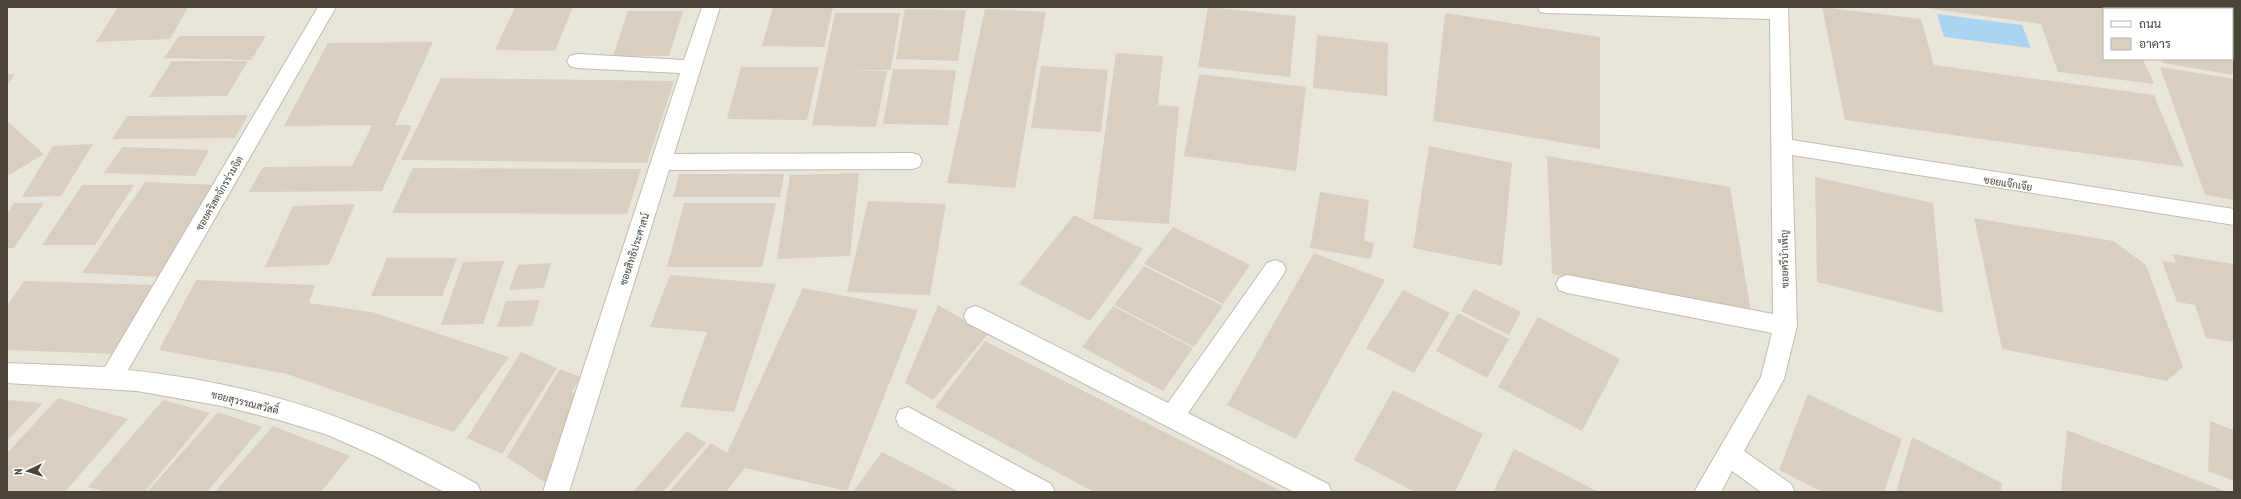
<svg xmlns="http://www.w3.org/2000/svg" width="2241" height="499" viewBox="0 0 2241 499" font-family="'PT Sans Narrow',Sarabun,sans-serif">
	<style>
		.residential { fill: #eae5da; fill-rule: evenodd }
		.water { fill: #a9d4f2 }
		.building { fill: #d8cfc1 }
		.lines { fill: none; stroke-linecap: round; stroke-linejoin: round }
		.minor-casing { stroke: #c2bbae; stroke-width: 2 }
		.minor { fill: #fff; fill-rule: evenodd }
		.labels { text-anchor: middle; stroke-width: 3.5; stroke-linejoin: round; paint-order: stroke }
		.street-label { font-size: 10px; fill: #4b4439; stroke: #fff }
	</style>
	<rect width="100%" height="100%" fill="#f6f3ec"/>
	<path class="residential" d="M7,7H2234V492H7ZM2104,9H2232V59H2104Z"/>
	<path class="water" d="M1937,14L2022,25L2031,48L1944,37Z"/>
	<path class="building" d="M118,7H188L170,39L96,42Z
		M515,7H573L555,51L495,50Z
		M773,7H833L824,47L762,46Z
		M1208,7L1296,16L1290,77L1198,67Z
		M1822,7L1921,19L1934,65L2154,95L2184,167L1845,120Z
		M1918,7H2121L2122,9H2104V59H2143L2154,84L2058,72L2041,24Z
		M2143,7H2234V75L2163,63L2161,59H2232V9H2144Z
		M905,9L966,10L958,61L896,59Z
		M985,9L1046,12L1015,188L947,183Z
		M628,11H683L669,56H613Z
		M835,13H900L891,70H846L887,71L876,127L812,125Z
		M1445,13L1600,37V149L1433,121Z
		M1317,35L1388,43L1387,96L1313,88Z
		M179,36H266L251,60L164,58Z
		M433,42L395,125H412L382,191L249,192L263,167L352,166L372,125L284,126L328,43Z
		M1116,53L1163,56L1158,105L1179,107L1169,224L1093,219Z
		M172,61H248L227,96L149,97Z
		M1041,66L1108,70L1101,132L1031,128Z
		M741,67H819L807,120L727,119Z
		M2160,67L2234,79V200L2205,195Z
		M893,69L956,70L948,125L883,124Z
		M7,74H15L7,86Z
		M1199,74L1306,87L1296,171L1184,156Z
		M441,78L674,81L647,163L401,160Z
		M248,115L235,138L112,139L127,116Z
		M7,121L44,154L7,176Z
		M93,144L61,196L22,197L53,146Z
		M1429,146L1512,163L1502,266L1413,248Z
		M122,147L209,150L195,176L104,173Z
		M1547,156L1730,187L1751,311L1552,274Z
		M413,168L641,169L627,214L392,213Z
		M859,173L850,256L777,259L790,175Z
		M679,174H784L780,197H673Z
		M1815,177L1933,203L1943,313L1817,282Z
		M145,182L219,185L161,277L82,273Z
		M82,185H134L95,245H42Z
		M1320,192L1369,200L1364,241L1374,243L1371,259L1310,248Z
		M868,201L946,204L930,295L847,292Z
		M14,203H44L14,248H7V214Z
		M684,203H776L762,267H667Z
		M355,204L329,265L265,267L293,206Z
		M1074,215L1143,249L1090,321L1019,284Z
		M1974,218L2113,241L2146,265L2183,367L2167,381L2002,349Z
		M1173,227L1250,265L1223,304L1144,264Z
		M1314,253L1385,280L1296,439L1227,405Z
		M2172,254L2234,264V342L2206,338L2195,305L2177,302L2162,261L2176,263Z
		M387,258H457L442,296H371Z
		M504,261L483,324L441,325L463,262Z
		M551,263L544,288L509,290L518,265Z
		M1144,266L1223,306L1194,347L1114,305Z
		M670,275L776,284L734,412L680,407L707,332L650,327Z
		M196,280L315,285L309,303L372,312L509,357L454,432L287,374L159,350Z
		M24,281L157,285L116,354L7,350V306Z
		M803,288L918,310L847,491L745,468L726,492H669L711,443L727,453Z
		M1474,289L1521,312L1509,335L1461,311Z
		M1403,290L1450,313L1414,373L1366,348Z
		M540,300L532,326L497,327L506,301Z
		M938,305L988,334L933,400L905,383Z
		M1113,306L1193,348L1163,391L1082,347Z
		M1458,313L1509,339L1487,378L1436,351Z
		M1538,317L1620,359L1582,431L1498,387Z
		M985,341L1283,492H1094L935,407Z
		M521,352L557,368L502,454L467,438Z
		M560,369L580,377L572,392L582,396L546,483L507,457Z
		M1393,390L1483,434L1455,492H1415L1354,460Z
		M1808,394L1902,439L1884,492H1823L1779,470Z
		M58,398L128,419L65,492H7V453Z
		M7,400L43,403L7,441Z
		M163,400L210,413L145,492H106L88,487Z
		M218,412L262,427L207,492H147Z
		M2210,421L2234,430V481L2208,471Z
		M273,426L350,456L321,492H215Z
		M2067,430L2199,481L2227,492H2061Z
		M687,431L706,443L663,492H633Z
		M1912,437L2002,483L2001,492H1896Z
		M1514,449L1599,492H1493Z
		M882,452L960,492H853Z"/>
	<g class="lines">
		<g class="minor-casing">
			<path id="minor" d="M318,7H336L128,370C206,378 285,396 357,425C399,441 438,463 477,484L481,492H444L375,456L328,435L279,420L222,406L137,391L7,383V363L105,367Z
				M702,7H720L674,154L912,153L919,155L922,161L919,167L912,169L669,170L569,492H543L680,73L577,68L570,66L567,61L570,56L577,54L684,60Z
				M1538,7H1788L1792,140L2234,209V225L1792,155L1797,326L1784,379L1744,451L1791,484L1795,492H1761L1732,471L1721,492H1694L1761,377L1772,333L1567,293L1559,290L1556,284L1559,278L1567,275L1773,314L1770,19L1547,13L1540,12Z
				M1275,260L1283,263L1286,269L1283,275L1188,413L1328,484L1332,492H1294L967,323L964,316L967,309L975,306L983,309L1168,403L1267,263Z
				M908,407L1051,484L1055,492H1018L899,426L896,418L899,410Z"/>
		</g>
		<use href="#minor" class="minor"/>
	</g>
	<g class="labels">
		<g class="street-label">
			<text transform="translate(2008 183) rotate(9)" y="4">ซอยแจ๊กเจีย</text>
			<text transform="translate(219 193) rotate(-60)" y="4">ซอยคริสตจักรร่วมจิต</text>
			<text transform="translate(634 249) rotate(-72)" y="4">ซอยสิทธิประศาสน์</text>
			<text transform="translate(1784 259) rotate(-91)" y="4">ซอยศรีบำเพ็ญ</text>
			<text transform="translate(245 402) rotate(14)" y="4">ซอยสุวรรณสวัสดิ์</text>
		</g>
	</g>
	<rect width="2241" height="499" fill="none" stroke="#4b4439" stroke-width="16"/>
	<rect x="2103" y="8" width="130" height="52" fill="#ffffff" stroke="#b7b4b0"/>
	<rect x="2111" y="21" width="20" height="6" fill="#ffffff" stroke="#b7b4b0"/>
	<text x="2139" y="28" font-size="12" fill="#4b4439">ถนน</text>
	<rect x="2111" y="38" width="20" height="12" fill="#d8cfc1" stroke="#b7b4b0"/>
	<text x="2139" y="48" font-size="12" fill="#4b4439">อาคาร</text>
	<g transform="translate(28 471) rotate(266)" stroke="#ffffff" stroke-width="3" paint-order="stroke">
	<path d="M0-3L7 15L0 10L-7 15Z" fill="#4b4439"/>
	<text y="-6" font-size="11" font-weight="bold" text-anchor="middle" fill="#4b4439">N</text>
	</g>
</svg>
